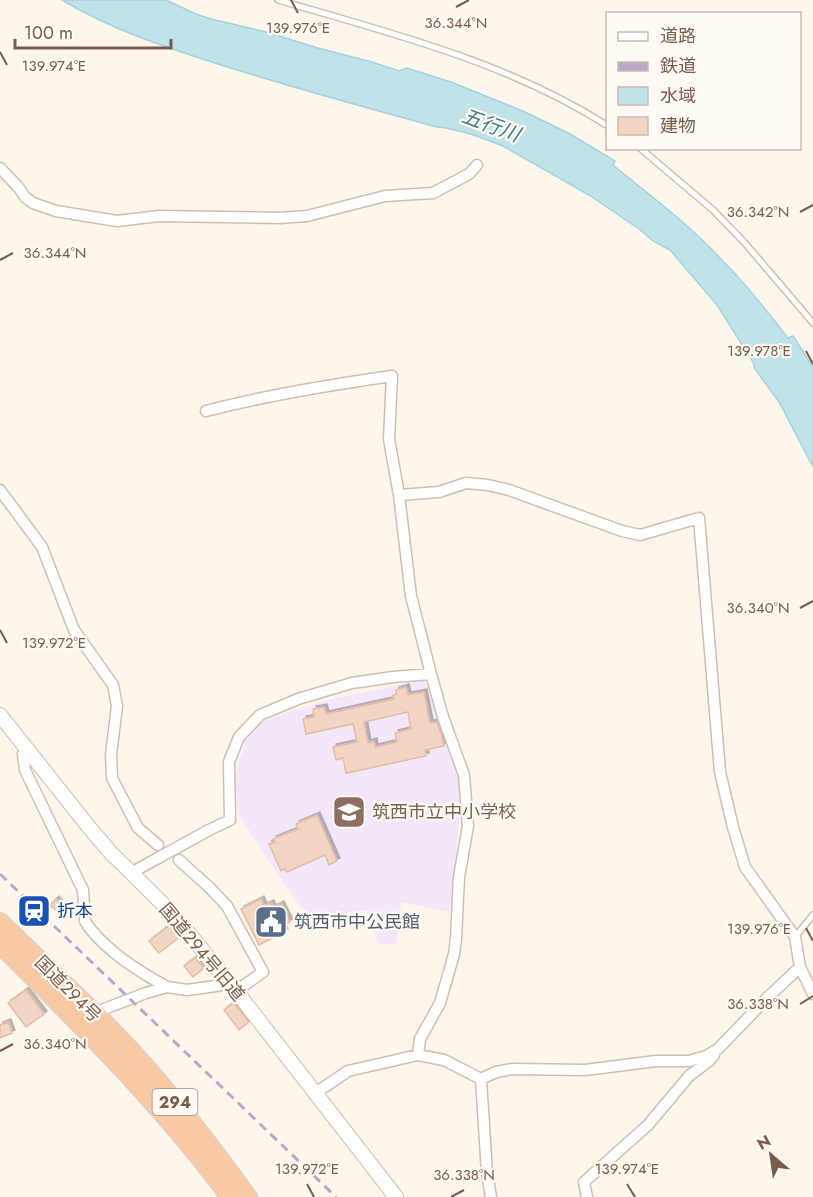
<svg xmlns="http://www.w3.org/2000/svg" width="813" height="1197" viewBox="0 0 813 1197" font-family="Jost,'Noto Sans JP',sans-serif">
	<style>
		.education { fill: #f3e8fa }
		.water { fill: #bfe3e8; stroke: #a5d3da; stroke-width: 1.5 }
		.building { fill: #f3d5c3; stroke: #e6bba3; stroke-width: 1.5; fill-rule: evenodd; filter: url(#shadow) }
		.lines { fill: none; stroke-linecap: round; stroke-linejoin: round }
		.service-casing { stroke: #d1beb0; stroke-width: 8 }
		.minor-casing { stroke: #d1beb0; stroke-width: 13 }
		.tertiary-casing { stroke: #d1beb0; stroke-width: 16 }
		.trunk-casing { stroke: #dad1cd; stroke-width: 20 }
		.service { stroke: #fff; stroke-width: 5 }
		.minor { stroke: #fff; stroke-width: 10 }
		.tertiary { stroke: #fff; stroke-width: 14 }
		.trunk { stroke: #f9c8a4; stroke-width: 18 }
		.rail { stroke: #b9a8c9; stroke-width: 3; stroke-dasharray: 9 6; stroke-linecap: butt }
		.minor-bridge-casing { stroke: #d1beb0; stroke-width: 13; stroke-linecap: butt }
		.minor-bridge { stroke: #fff; stroke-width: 10 }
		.ticks { fill: none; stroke: #7a5c4d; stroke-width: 2 }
		.labels { text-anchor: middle; stroke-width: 4.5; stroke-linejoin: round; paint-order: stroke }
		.shield { fill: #fffaf3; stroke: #a28b7f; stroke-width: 1.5 }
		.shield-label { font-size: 16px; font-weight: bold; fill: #7a5c4d }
		.education-label { font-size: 18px; fill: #785e54; stroke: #fffaf3; text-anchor: start }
		.transit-label { font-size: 18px; fill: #164399; stroke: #fffaf3; text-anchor: start }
		.service-label { font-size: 18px; fill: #4e5e75; stroke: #fffaf3; text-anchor: start }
		.street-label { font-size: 18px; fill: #7a5c4d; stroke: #fffaf3 }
		.water-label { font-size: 20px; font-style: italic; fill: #437c86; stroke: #fffaf3 }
		.ticks-label { font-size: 15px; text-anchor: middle; fill: #7a5c4d; stroke: #fffaf3; stroke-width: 4.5; stroke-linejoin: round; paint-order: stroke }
	</style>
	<defs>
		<filter id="shadow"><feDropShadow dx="3" dy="-3" stdDeviation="0" flood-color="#0004"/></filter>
	</defs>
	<rect width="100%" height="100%" fill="#fdf6ec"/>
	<path class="education" d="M424,680L436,714L448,743L459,780L460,810L450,912L401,902L397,945L378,943L367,910L307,917L238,814L235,776L246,739L261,722L283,714L335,698Z"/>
	<path class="water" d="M62,0H166L196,14L211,19L266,32L318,48L372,62L399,71L407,68L451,82L525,112L570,134L615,161L613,165C649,195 688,223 720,258C745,283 766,310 788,338L793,336L813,367V467L779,402L755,369L753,362L717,305L670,250L653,241L639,229L589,195L503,146L471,134L446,128L437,127C364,107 290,87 218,64C165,47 110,29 62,0Z"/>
	<path class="building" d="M406,687L408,695L424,692L430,723L437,722L442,737L444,746L425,750L426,756L346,773L343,758L336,760L333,747L357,742L353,724L306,734L303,719L314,717L313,709L324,707L326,714L394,699L393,695L397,694L396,690ZM408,712L411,729L395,733L397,742L375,747L374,741L368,743L364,722Z
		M317,815L337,861L329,865L325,855L287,872L285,869L281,871L269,844L275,842L273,839L298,829L296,824Z
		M56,899L63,907L58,912L50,905Z
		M261,899L264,906L271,903L273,908L281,904L290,922L282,925L285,932L259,945L241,909Z
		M170,925L180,937L159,953L149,941Z
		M195,958L204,968L193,977L184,966Z
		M26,990L44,1014L26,1027L8,1003Z
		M234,1003L249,1022L239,1030L224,1010Z
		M8,1022L12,1033L0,1038V1025Z"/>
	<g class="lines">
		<g class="service-casing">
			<path id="service" d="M278,0C390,33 508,62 608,126
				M640,148L713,210L744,242L813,323
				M795,937L813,915"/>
		</g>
		<g class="minor-casing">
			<path id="minor" d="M0,168L19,188L25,197L33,203L56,211L117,221L159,216L279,218L307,216L385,196L433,193L469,174L477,165
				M206,411C267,395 329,385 392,376L389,439L399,495L411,596L431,674L443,717L464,775L468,826L459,877L456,939L454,954L440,1003L420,1039L418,1055
				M0,490L42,547L74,630L113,685L117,706L111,755L112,778L138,828L158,845
				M399,495L439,492L466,483L488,485L509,490L622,531L640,535L699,518L720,772L733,827L745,867L795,937L800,967L813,994
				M26,748L23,754L25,770L83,890L85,921L88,926C108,952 138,971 167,987
				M209,830L230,820L229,762L239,737L260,715L298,699L352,683L393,677L431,674
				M179,860L210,888L227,906L263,972L236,991
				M131,873L158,858
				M91,1014L146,993L167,987L187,990L230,984
				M481,1079L496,1072L512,1069L585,1070L656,1061H689L706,1056L718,1049L767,998L800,967
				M481,1079L487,1173L491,1197
				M314,1094L348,1071L418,1055L444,1060L481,1079
				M587,1197L584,1182L648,1125L689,1076L709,1061L714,1055"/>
		</g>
		<g class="tertiary-casing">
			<path id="tertiary" d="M0,715L88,826L111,853L168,909L191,936L236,991L396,1197"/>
		</g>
		<g class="trunk-casing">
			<path id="trunk" d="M0,922C53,974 110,1024 158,1081C190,1118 219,1158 248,1197
				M0,944C81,1025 162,1105 230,1197"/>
		</g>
		<use href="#service" class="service"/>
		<use href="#minor" class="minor"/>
		<use href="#tertiary" class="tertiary"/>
		<use href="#trunk" class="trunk"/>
		<path class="rail" d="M0,874L336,1197"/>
		<g class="minor-bridge-casing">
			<path id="minor-bridge" d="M158,858L209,830"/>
		</g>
		<use href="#minor-bridge" class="minor-bridge"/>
	</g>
	<path class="ticks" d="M291,0L298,13M456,7L469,0M0,52L7,65M800,212L813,205M0,260L13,253M806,351L813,364M800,608L813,601M0,630L7,643M806,928L813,941M800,1004L813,996M0,1051L13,1044M307,1184L314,1197M627,1184L635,1197M451,1197L464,1190"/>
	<defs>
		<g id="school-square" transform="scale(1.725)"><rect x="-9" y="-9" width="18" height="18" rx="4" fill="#8d6e63" stroke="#fffaf3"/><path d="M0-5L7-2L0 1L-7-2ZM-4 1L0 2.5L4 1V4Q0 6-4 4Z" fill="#fff"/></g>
		<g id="station-square" transform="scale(1.725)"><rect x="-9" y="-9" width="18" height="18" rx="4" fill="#1a4fb4" stroke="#fffaf3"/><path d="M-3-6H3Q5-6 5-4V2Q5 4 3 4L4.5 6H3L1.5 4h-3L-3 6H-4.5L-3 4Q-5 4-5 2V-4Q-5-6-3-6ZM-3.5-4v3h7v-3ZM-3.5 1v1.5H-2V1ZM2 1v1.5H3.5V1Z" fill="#fff"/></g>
		<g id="civic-square" transform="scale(1.725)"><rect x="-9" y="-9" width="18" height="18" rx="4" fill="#5c6f8a" stroke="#fffaf3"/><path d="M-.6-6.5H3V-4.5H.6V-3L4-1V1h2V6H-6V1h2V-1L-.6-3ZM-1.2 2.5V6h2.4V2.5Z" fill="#fff"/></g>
	</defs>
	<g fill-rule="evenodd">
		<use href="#school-square" x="349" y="812"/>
		<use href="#station-square" x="34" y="911"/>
		<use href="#civic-square" x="271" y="922"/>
	</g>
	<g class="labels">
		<rect class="shield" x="152.5" y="1089" width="45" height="26" rx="4.5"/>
		<g class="shield-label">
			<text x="175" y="1108">294</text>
		</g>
		<g class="education-label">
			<text x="372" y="818">筑西市立中小学校</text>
		</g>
		<g class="transit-label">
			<text x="57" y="917">折本</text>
		</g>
		<g class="service-label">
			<text x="294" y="928">筑西市中公民館</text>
		</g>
		<g class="street-label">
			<text transform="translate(202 952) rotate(50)" y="6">国道294号旧道</text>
			<text transform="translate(68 989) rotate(45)" y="6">国道294号</text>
		</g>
		<g class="water-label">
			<text transform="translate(491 125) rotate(20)" y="7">五行川</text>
		</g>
	</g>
	<g class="ticks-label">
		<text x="456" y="28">36.344°N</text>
		<text x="298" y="33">139.976°E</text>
		<text x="54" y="71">139.974°E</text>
		<text x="758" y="217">36.342°N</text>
		<text x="55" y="258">36.344°N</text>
		<text x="759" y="356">139.978°E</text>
		<text x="758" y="613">36.340°N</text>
		<text x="54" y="648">139.972°E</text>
		<text x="759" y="934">139.976°E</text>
		<text x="758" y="1009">36.338°N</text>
		<text x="55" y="1049">36.340°N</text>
		<text x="307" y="1174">139.972°E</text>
		<text x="627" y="1174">139.974°E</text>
		<text x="464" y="1180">36.338°N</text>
	</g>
	<rect x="606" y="12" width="195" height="138" fill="#fffaf3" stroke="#cabbb1" stroke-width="1.5"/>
	<rect x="618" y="32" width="30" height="9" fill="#ffffff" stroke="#cabbb1" stroke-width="1.5"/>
	<text x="660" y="42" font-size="18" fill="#7a5c4d">道路</text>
	<rect x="618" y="62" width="30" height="9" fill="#b9a8c9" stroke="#cabbb1" stroke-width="1.5"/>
	<text x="660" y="72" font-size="18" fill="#7a5c4d">鉄道</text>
	<rect x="618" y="87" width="30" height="18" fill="#bfe3e8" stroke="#cabbb1" stroke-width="1.5"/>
	<text x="660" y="102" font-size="18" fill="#7a5c4d">水域</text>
	<rect x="618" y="117" width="30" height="18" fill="#f3d5c3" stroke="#cabbb1" stroke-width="1.5"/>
	<text x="660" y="132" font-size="18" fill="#7a5c4d">建物</text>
	<g transform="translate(771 1155) rotate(331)" stroke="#fffaf3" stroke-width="4.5" paint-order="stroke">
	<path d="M0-4.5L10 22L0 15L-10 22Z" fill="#7a5c4d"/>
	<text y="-9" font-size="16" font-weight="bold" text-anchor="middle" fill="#7a5c4d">N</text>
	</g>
	<path d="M15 39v9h156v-9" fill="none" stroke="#7a5c4d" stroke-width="3"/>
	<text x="24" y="39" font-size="18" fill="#7a5c4d" stroke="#fffaf3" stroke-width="4.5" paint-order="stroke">100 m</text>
</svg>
